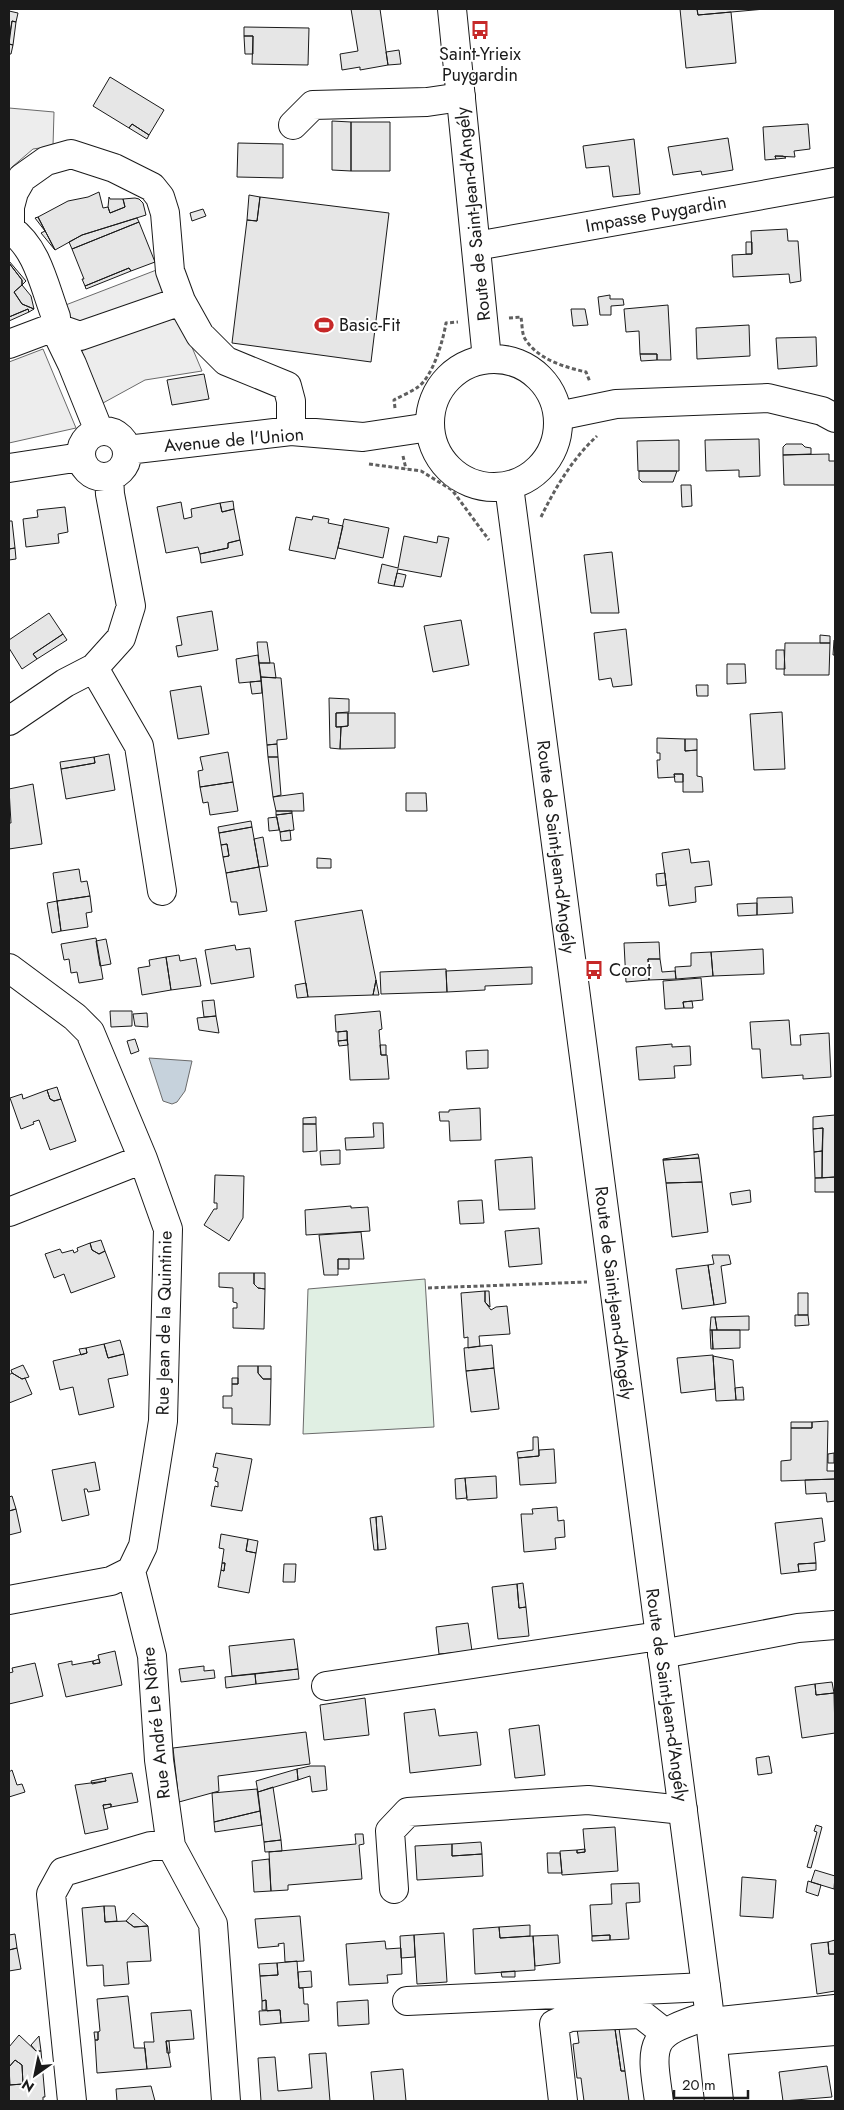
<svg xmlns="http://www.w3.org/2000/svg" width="844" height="2110" viewBox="0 0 844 2110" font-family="Jost,sans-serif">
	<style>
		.green { fill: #e0efe3; stroke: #6a6a6a }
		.parking { fill: #ededed; stroke: #6a6a6a }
		.water { fill: #c6d2dc; stroke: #6a6a6a }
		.building { fill: #e6e6e6; stroke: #1a1a1a }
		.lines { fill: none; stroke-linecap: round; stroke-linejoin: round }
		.minor-casing { stroke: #1a1a1a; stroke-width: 30 }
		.major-casing { stroke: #1a1a1a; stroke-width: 30 }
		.path { stroke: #5f5f5f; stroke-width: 3; stroke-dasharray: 4 2.5; stroke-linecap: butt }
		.minor { stroke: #fff; stroke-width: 28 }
		.major { stroke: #fff; stroke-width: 28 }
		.labels { text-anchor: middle; stroke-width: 4; stroke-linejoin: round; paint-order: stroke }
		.poi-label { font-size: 18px; fill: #1a1a1a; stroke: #fff; text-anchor: start }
		.street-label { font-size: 18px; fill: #1a1a1a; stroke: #fff }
	</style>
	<rect width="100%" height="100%" fill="#fff"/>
	<path class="green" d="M425,1279L434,1427L303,1434L308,1289Z"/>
	<path class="parking" d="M9,108L54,112L53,146L33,149L12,167L9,175Z
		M159,269L202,371L145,380L103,403L63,306Z
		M43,349L76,428L9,443V362Z"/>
	<path class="water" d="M149,1058L192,1061L185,1091L177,1102L172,1104L163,1101Z"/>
	<path class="building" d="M351,9H380L388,65L360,70V67L342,70L340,54L358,51Z
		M680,9H697L698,15L731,12L736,63L686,68Z
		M697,9H765L698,15Z
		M9,11L18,13L16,22L12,21L9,38Z
		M12,21L16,22L13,45L9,44Z
		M244,27L309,28L308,65L252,64L253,36H244Z
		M244,36H253V54H245Z
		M9,44L13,45L11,54H9Z
		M399,50L401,64L388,65L386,52Z
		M110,77L164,110L149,135L132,124L129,128L93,106Z
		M332,121L351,122V171L332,170Z
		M351,122H390V171H351Z
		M132,124L149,135L147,139L129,128Z
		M808,124L810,149L794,151L795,157L775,156L776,159L765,160L763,127Z
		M728,138L733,170L702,175L701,171L673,175L668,147Z
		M634,139L640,194L613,197L609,166L586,168L583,146Z
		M238,143L283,144V178L237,177Z
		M775,156H783L786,158L776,159Z
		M99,192L103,208L108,207L110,213L125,207L123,199L135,198L139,199L143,203L146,215L82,235L55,250L38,217L68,201L88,197Z
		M249,195L260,197L257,221L247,220Z
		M109,197L110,199H123L125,207L110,213L108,207Z
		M260,197L389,213L371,362L232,343L247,220L257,221Z
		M203,209L206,216L192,221L190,213Z
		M38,217L55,250L41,233L45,231L35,218Z
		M137,218L139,222L72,249L69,242L82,235Z
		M139,222L155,262L131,271L129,268L85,286L82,279H84L72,249Z
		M787,229L788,241H798L801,281L790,283L789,274L733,277L732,255L752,254L751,231Z
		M746,242H752V254H746Z
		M9,261L26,281L22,285V280L9,263Z
		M9,263L22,280V285L14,292L22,304L34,309L29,312L28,309L9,317Z
		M129,268L131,271L86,289L85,286Z
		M22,285L31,296L34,309L22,304L14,292Z
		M610,295V299H623L624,305L611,306V315H600L598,297Z
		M668,305L671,360H657V354H640L639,331L626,332L624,309Z
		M28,309L29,312L9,321V317Z
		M571,309H585L588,325L573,326Z
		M749,325L750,356L697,359L696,328Z
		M816,337L817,366L778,369L776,338Z
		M640,354H657V360L641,361Z
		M204,374L209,399L172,405L167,380Z
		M759,439L760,476L739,477V470L706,471L705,440Z
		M679,440V471H638L637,441Z
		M786,444H802L805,447L811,448V454L783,455V447Z
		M829,454V461H835V485H784L783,455Z
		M639,471H677L673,482H642L639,479Z
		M681,485H691L692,506L682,507Z
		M233,501L234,509L222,512L220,503Z
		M181,502L184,519L192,517L191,509L220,503L222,512L234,509L240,540L228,543V548L200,554L198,547L166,553L157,507Z
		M65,507L68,532L58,534L59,543L26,547L23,519L38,517L37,510Z
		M313,516L329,519L328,523L343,526L335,559L289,550L296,517L312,520Z
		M344,519L389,528L383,558L338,548Z
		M9,521H12L15,548L9,549Z
		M404,536L437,543L438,536L449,538L441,577L398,569L394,586L378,583L382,564L398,568Z
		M240,540L243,555L201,563L200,554L228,548V543Z
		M15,548L16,559L9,560V549Z
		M612,552L619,613H591L584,555Z
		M397,573L406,575L403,587L394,586Z
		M212,611L218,650L178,657L176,646L182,645L177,617Z
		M49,613L63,634L33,654L37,659L22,669L9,648V640Z
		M461,620L469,665L433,672L424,626Z
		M626,629L632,685L613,687L611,678L599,680L594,633Z
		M63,634L67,640L37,659L33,654Z
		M820,635L830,636V643H820Z
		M834,640H835V655H833Z
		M257,642H267L270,663H259Z
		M785,643H830L829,675H784Z
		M776,650H784L785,669H776Z
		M258,655L261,681L239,683L236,659Z
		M259,663H274L276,678L261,677Z
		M727,664H745L746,683L727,684Z
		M261,677L281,678L287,739L277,740V744L267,745Z
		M261,681L262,693L252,694L250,682Z
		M696,685H708V696H697Z
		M201,686L209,734L178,739L170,691Z
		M329,698L349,699V712L336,713V727H341L340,749L330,748Z
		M782,712L785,769L754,770L750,714Z
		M336,713H348V726L336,727Z
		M348,713H395V748L340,749L341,727L348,726Z
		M657,738L685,739V751L697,750V776L702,777L703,792H683V774H674L675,777L658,778L657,760H660V753H657Z
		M685,739H697V750L685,751Z
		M277,744L278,757H268L267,745Z
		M228,752L233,782L200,787L198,771L203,770L200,757Z
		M109,754L115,790L66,799L61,769L95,763L94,757Z
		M94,757L95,763L61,769L60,762Z
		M268,757H278L281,795L273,797Z
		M674,774H683V782H675Z
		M233,782L238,811L210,815L208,802L203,803L200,787Z
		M33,784L42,844L9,849V823H11L9,789Z
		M303,793L304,811H276L273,797Z
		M406,793H426L427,811H406Z
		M276,811H292V813L276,815Z
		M292,813L294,830L280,832L276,815Z
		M277,817L279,830L269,831L268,818Z
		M251,821L252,827L219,833L218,827Z
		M252,827L259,867L226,873L223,857L229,856L227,844L221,845L219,833Z
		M290,830L291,840L281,841L280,832Z
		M263,837L268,866L259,867L254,839Z
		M227,844L229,856L223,857L221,845Z
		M689,849L691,863L709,861L712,885L695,887L696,902L669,906L662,853Z
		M317,858L331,859V868H317Z
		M259,867L267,911L239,915L237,902H231L226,873Z
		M79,869L81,882L87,881L90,896L57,901L53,873Z
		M665,873L666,885L657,886L656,874Z
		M90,896L92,912L86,913L88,927L61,931L57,901Z
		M792,897L793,913L757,915V898Z
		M57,901L61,931L52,933L47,903Z
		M757,903V915L738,916L737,904Z
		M362,910L376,980L373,995L308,997L295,921Z
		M96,938L103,979L79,983L77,972L71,973L69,959L64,960L61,944Z
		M106,939L111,964L100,966L96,941Z
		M659,942L660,959H648L649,980L626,982L624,943Z
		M235,945L236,950L250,948L254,977L211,984L205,950Z
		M763,949L764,974L713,976L711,952Z
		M711,952L713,976L676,979L675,967L691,966V953Z
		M179,955L180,961L196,958L201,986L171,990L166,957Z
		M166,957L171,990L142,995L138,968L150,966L149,960Z
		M648,959H660L662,972L675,971L676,979L649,980Z
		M532,967V984L485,986V990L447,992L446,971Z
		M446,969L447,992L381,994L380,972Z
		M701,978L703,1000L683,1002L684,1008L665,1009L663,981Z
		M376,980L379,995H373Z
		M306,983L308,997L297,998L295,985Z
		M214,1000L216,1016L204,1017L202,1001Z
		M692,1001L693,1008H684L683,1002Z
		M110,1011H132V1026L111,1027Z
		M380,1011L382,1029L379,1030L381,1055H387L389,1079L350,1080L347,1031L336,1032L335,1015Z
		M147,1013L148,1027L135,1026L133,1014Z
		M216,1016L219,1033L199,1030L197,1018Z
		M789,1020L791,1045H801L800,1035L829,1033L831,1077L803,1079V1075L762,1078L760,1049H752L750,1022Z
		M347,1031V1040L338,1041V1032Z
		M135,1039L139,1051L131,1054L127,1041Z
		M347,1040L348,1045L339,1046L338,1041Z
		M672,1044V1047L690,1046L691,1065L674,1066L675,1078L639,1080L636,1047Z
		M380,1045H386V1055H381Z
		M488,1050V1068L467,1069L466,1051Z
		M57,1087L61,1099L54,1101L50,1099L47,1090Z
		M47,1090L50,1099L54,1101L61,1099L76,1141L50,1150L39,1120L33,1122L34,1124L21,1129L10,1098L22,1094L23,1099Z
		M480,1108L481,1140L450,1141L449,1121H440L439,1112H449V1110Z
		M835,1115V1177L822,1178L823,1128L813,1129V1117Z
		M316,1117V1124H303V1118Z
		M373,1123H383L384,1148L346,1150L345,1138L374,1137Z
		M303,1124H316L317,1151L303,1152Z
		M823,1128L822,1151L814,1152L813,1129Z
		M340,1150V1164L321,1165L320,1151Z
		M822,1151V1178H815L814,1152Z
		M698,1154L699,1158L663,1160V1159Z
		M532,1157L535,1209L499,1210L495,1160Z
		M699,1158L702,1182L666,1183L663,1160Z
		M215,1175L244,1176L243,1218L229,1241L204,1225L214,1209H217V1203H214Z
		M835,1177V1192H815V1178Z
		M702,1182L708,1232L672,1237L666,1183Z
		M750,1190L751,1202L732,1205L730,1193Z
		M482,1200L484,1223L460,1224L458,1201Z
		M351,1206V1208L368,1207L370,1231L306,1235L305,1210Z
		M539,1228L542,1264L509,1267L505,1231Z
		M361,1232L364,1259H338V1275H324L319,1235Z
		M101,1240L105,1251L99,1254L92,1250L90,1243Z
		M90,1243L92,1250L99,1254L105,1251L115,1277L71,1293L64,1274L54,1278L45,1254L60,1249L62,1253L73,1250L74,1253L78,1251L77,1248Z
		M712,1255H729L731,1264L721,1266L726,1303L714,1305L708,1265L714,1264Z
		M338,1259H349V1269H338Z
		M708,1265L714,1305L682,1309L676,1269Z
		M219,1273H254V1284L258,1288L265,1289L264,1329L233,1328V1308H237V1303L233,1302V1288L219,1287Z
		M254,1273H265V1289L258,1288L254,1284Z
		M485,1291H489L490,1307L485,1302Z
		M485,1291V1302L491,1310L496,1307L507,1306L510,1334L479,1336L480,1346L468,1348V1337L464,1338L461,1293Z
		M798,1293H808V1315H798Z
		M795,1315H808L809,1325L795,1326Z
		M749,1316V1330H717L715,1317Z
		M711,1317H715L717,1330H710Z
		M710,1330H712L713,1349H711Z
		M712,1330H740V1348L713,1349Z
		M120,1340L124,1354L108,1358L104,1344Z
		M104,1344L108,1358L124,1354L128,1375L108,1379L114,1407L79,1415L73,1387L60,1390L53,1361L87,1353L86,1348Z
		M492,1345L494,1368L466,1371L464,1348Z
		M86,1348L87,1353L81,1355L79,1349Z
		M713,1355L715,1389L681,1393L677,1358Z
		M713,1356L733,1360L736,1400L716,1401Z
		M23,1365L29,1377L22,1379L12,1373L11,1370Z
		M238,1366H258V1373L263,1379H271L270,1425L232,1424V1408H223V1396H232V1384H238Z
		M258,1366H271V1379H263L258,1373Z
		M494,1368L499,1409L471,1412L466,1371Z
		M12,1373L22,1379L25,1378L32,1394L9,1403V1375Z
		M232,1378H238V1384H232Z
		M743,1387L744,1400H736L735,1388Z
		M828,1421L827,1471H835V1479L781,1481V1461L791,1460V1428H812V1422Z
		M791,1422H812V1428H791Z
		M533,1437H538L539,1456L518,1458L517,1452L533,1450Z
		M554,1449L556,1483L520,1485L518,1458L539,1456V1450Z
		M216,1453L252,1459L242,1511L211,1506L215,1486L218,1487V1482L215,1481L218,1468L213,1467Z
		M834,1453V1463H828V1454Z
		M95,1462L100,1490L88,1492L87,1489H84L89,1515L62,1521L52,1470Z
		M496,1476L497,1498L467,1500L465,1478Z
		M465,1478L467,1498L456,1499L455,1479Z
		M835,1479V1501L827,1502L826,1493L806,1494L805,1480Z
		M12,1496L16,1509L9,1511V1497Z
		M557,1507L558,1521L564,1520L565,1537L555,1538L556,1549L524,1552L521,1514H533L532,1509Z
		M16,1509L21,1532L9,1535V1511Z
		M382,1516L386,1549L378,1550L376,1517Z
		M376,1517L378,1550H374L370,1518Z
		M822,1518L825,1541L814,1543L816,1563L798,1564L799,1572L781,1574L775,1523Z
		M221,1534L248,1539L246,1551L256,1553L249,1593L218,1587L221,1570L224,1571L225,1563H222L224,1549L219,1548Z
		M248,1539L258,1541L256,1553L246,1551Z
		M222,1563H225L224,1571L221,1570Z
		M816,1563V1570L799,1572L798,1564Z
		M284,1564H296L295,1582H283Z
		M523,1583L526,1607L519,1608L517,1584Z
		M517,1584L519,1608L526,1607L529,1636L498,1639L492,1587Z
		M468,1623L472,1651L439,1654L436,1627Z
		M294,1639L298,1669L232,1676L229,1646Z
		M115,1651L122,1685L66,1697L58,1664L72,1661V1665L93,1661V1664L100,1663L98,1655Z
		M99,1659L100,1663L93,1664V1661Z
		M35,1663L43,1696L9,1704V1673L13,1672L12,1668Z
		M204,1666V1671L214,1670L215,1678L181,1682L179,1669Z
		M298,1669L299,1679L256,1684L255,1674Z
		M255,1674L256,1684L226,1688L225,1677Z
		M832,1682L834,1693L816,1695L815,1684Z
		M815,1684L816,1695L834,1693L835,1733L802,1738L795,1687Z
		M365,1698L369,1735L324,1740L320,1705Z
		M435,1709L439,1736L477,1732L481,1765L410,1773L404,1713Z
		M539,1725L545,1775L515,1778L509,1729Z
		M306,1732L310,1764L218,1776L219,1791L179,1802L173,1748Z
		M769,1756L772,1773L758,1775L756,1758Z
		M310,1766H325L327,1790L312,1792L310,1776L298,1780L297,1769Z
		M297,1769L298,1780L258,1792L256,1781Z
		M12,1770L17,1785L22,1784L25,1792L9,1797V1772Z
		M132,1773L138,1802L111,1807V1804L103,1805L108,1829L85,1834L75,1785L106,1781L105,1778Z
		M105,1778L106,1781L92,1784L91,1781Z
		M273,1787L281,1840L264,1842L258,1792Z
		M257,1789L260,1811L214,1822L212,1793Z
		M111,1804V1807L104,1809L103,1805Z
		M260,1811L262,1825L215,1832L214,1822Z
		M816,1825L822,1827L811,1868L807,1867L817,1832L814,1831Z
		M615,1827L618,1871L562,1875L560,1851L577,1850V1853L585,1852L583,1829Z
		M355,1834H363L364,1844L359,1845L362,1879L288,1885V1890L271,1891L269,1852L356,1844Z
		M281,1840L282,1851L265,1852L264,1842Z
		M481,1842L482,1854L452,1856V1844Z
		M452,1844V1856L482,1854L483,1876L417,1880L415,1846Z
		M585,1849V1852L577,1853V1850Z
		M547,1853H560L562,1873H548Z
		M269,1859L271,1891L254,1892L252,1861Z
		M815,1870L835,1876L834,1889L811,1882Z
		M742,1877L776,1880L773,1918L740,1916Z
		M808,1881L821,1885L818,1896L806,1892Z
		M639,1883L640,1902L626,1903L629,1939L610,1940V1935L592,1936L590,1905L612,1904L611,1884Z
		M104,1906H115L117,1921L105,1922Z
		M104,1906L105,1922L126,1921L134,1927L148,1926L151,1961L127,1962L129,1984L104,1986L103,1965L87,1966L82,1908Z
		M133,1913L148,1926L134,1927L126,1921Z
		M300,1916L304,1961L285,1962L284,1943L278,1944L279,1946L258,1948L255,1919Z
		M530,1925V1936L500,1938L499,1927Z
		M499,1927L500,1938L533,1936L535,1970L475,1974L473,1929Z
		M444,1933L447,1982L417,1984L414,1935Z
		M15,1934L17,1948L9,1950V1935Z
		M414,1935L415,1957L401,1958L400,1936Z
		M558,1935L560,1963L535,1966L533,1936Z
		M610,1935V1940L592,1941V1936Z
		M835,1940V1954H829L828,1942Z
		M385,1941L386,1949L401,1948L402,1974L387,1975L388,1983L349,1985L346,1944Z
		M828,1942L829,1954H835V1991L817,1994L811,1944Z
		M17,1948L21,1969L9,1971V1950Z
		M297,1961L299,1988H303L304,2004H308L309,2021L281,2023L280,2010L267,2011L266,2000L262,2001L260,1976L278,1975L277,1963Z
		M277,1963L278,1975L260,1976L259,1964Z
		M311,1971L312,1987L299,1988L298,1972Z
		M515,1971V1977H502L501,1972Z
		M128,1996L134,2048H145L147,2069L97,2073L95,2040H98V2032L100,2031L97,1999Z
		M266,2000V2010H262V2001Z
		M368,2000L369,2024L338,2026L337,2002Z
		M191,2010L194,2039L166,2041L171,2067L147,2069L144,2042H154L151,2013Z
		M280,2010L281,2023L260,2025L259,2011Z
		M618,2021L625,2071H621L614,2022Z
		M576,2022H614L621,2071H625L629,2101H584L581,2078H577L573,2044L579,2043Z
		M94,2032H98V2040H95Z
		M19,2035L36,2051H41L45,2097H43V2101H9V2085L23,2084L22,2065L15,2060L9,2067V2047Z
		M39,2036L41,2051H36L31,2045Z
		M166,2041H169L170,2053H167Z
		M326,2053L330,2101H261L258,2058L275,2057L278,2091L312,2088L309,2054Z
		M15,2060L22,2065L23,2084L10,2085L9,2067Z
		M827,2066L832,2097L783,2101L779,2072Z
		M403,2069L406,2101H374L371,2072Z
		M151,2086L155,2101H117L116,2089Z"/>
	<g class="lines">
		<g class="minor-casing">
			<path id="minor" d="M293,125L313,105L427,102L461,97
				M476,246L835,182
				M9,344L54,327L80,336L181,301
				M558,416L616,404L768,398L822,411L835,418
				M81 454a23 23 0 1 1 46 0a23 23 0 1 1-46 0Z
				M99,431L72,364L54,327L56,317C44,286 38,249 10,229V207L14,192L22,178L46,161L71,154L114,168L152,187L160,197L165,213L170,271L181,301L200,335L226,361L287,386L291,401V431
				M127,450L291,431L363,437L430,427
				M9,468L81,457
				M94,668L139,746L162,891
				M9,721L65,683L94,668L121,638L131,606L110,494L109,477
				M9,968L75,1017L90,1032L143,1159L168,1229L163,1421L143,1546L131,1571L111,1581L9,1600
				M9,1212L143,1159
				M131,1571L152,1656L159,1760L171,1846L213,1924L226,2101
				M662,1654L798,1628L835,1625
				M326,1686L659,1636
				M394,1889L390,1831L408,1812L588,1800L683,1810
				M407,2001L706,1987
				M711,2022L835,2009
				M713,2041L835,2031
				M72,2101L51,1894L63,1872L151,1846H171
				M563,2101L554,2024L570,2017L641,2014L665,2033
				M659,2101C650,2041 649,2034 710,2015"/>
		</g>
		<g class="major-casing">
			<path id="major" d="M452,9L487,359
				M430 423a64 64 0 1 1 128 0a64 64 0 1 1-128 0Z
				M509,486L708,2002L719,2101"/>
		</g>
		<path class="path" d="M509,318L521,317C522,323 522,332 524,337C536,359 564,367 586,372L590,382
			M395,408L394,400C401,396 411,392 418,387C433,376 443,341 446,323L458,322
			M403,456L406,469
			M369,464L421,471L452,490L489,540
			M541,517C555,488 573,458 597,436
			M428,1288L587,1282"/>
		<use href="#minor" class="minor"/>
		<use href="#major" class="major"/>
	</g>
	<defs>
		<g id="bus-bare" transform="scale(1.5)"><path d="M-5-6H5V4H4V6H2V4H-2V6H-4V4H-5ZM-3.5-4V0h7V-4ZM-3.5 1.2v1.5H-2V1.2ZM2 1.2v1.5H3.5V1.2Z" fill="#c62828" stroke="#fff" stroke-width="2.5" paint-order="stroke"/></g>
		<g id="stadium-bare" transform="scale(1.5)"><path d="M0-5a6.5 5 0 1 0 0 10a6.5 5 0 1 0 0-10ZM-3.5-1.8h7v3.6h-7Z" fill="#c62828" stroke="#fff" stroke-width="2.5" paint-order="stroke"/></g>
	</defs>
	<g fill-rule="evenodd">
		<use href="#bus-bare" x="480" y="30"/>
		<use href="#stadium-bare" x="324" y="325"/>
		<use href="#bus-bare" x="594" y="970"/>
	</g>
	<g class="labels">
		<g class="poi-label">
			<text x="480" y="60" text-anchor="middle">Saint-Yrieix<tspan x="480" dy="21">Puygardin</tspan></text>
			<text x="339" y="331">Basic-Fit</text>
			<text x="609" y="976">Corot</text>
		</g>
		<g class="street-label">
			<text transform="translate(473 214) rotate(-96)" y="6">Route de Saint-Jean-d'Angély</text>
			<text transform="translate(656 214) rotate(-10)" y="6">Impasse Puygardin</text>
			<text transform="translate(234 440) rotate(-5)" y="6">Avenue de l'Union</text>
			<text transform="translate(556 847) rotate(83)" y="6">Route de Saint-Jean-d'Angély</text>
			<text transform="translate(614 1293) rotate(83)" y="6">Route de Saint-Jean-d'Angély</text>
			<text transform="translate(164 1323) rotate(-89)" y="6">Rue Jean de la Quintinie</text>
			<text transform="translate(667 1695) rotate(82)" y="6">Route de Saint-Jean-d'Angély</text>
			<text transform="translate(156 1723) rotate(-96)" y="6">Rue André Le Nôtre</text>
		</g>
	</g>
	<rect width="844" height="2110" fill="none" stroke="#1a1a1a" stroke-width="20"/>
	<g transform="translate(35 2075) rotate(213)" stroke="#ffffff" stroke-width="4" paint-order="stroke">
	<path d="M0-4L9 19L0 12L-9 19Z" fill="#1a1a1a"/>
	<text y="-8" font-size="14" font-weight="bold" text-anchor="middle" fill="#1a1a1a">N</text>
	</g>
	<path d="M674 2090v8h74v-8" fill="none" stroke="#1a1a1a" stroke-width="2.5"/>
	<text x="682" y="2090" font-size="15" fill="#1a1a1a" stroke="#ffffff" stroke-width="4" paint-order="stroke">20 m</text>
</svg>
